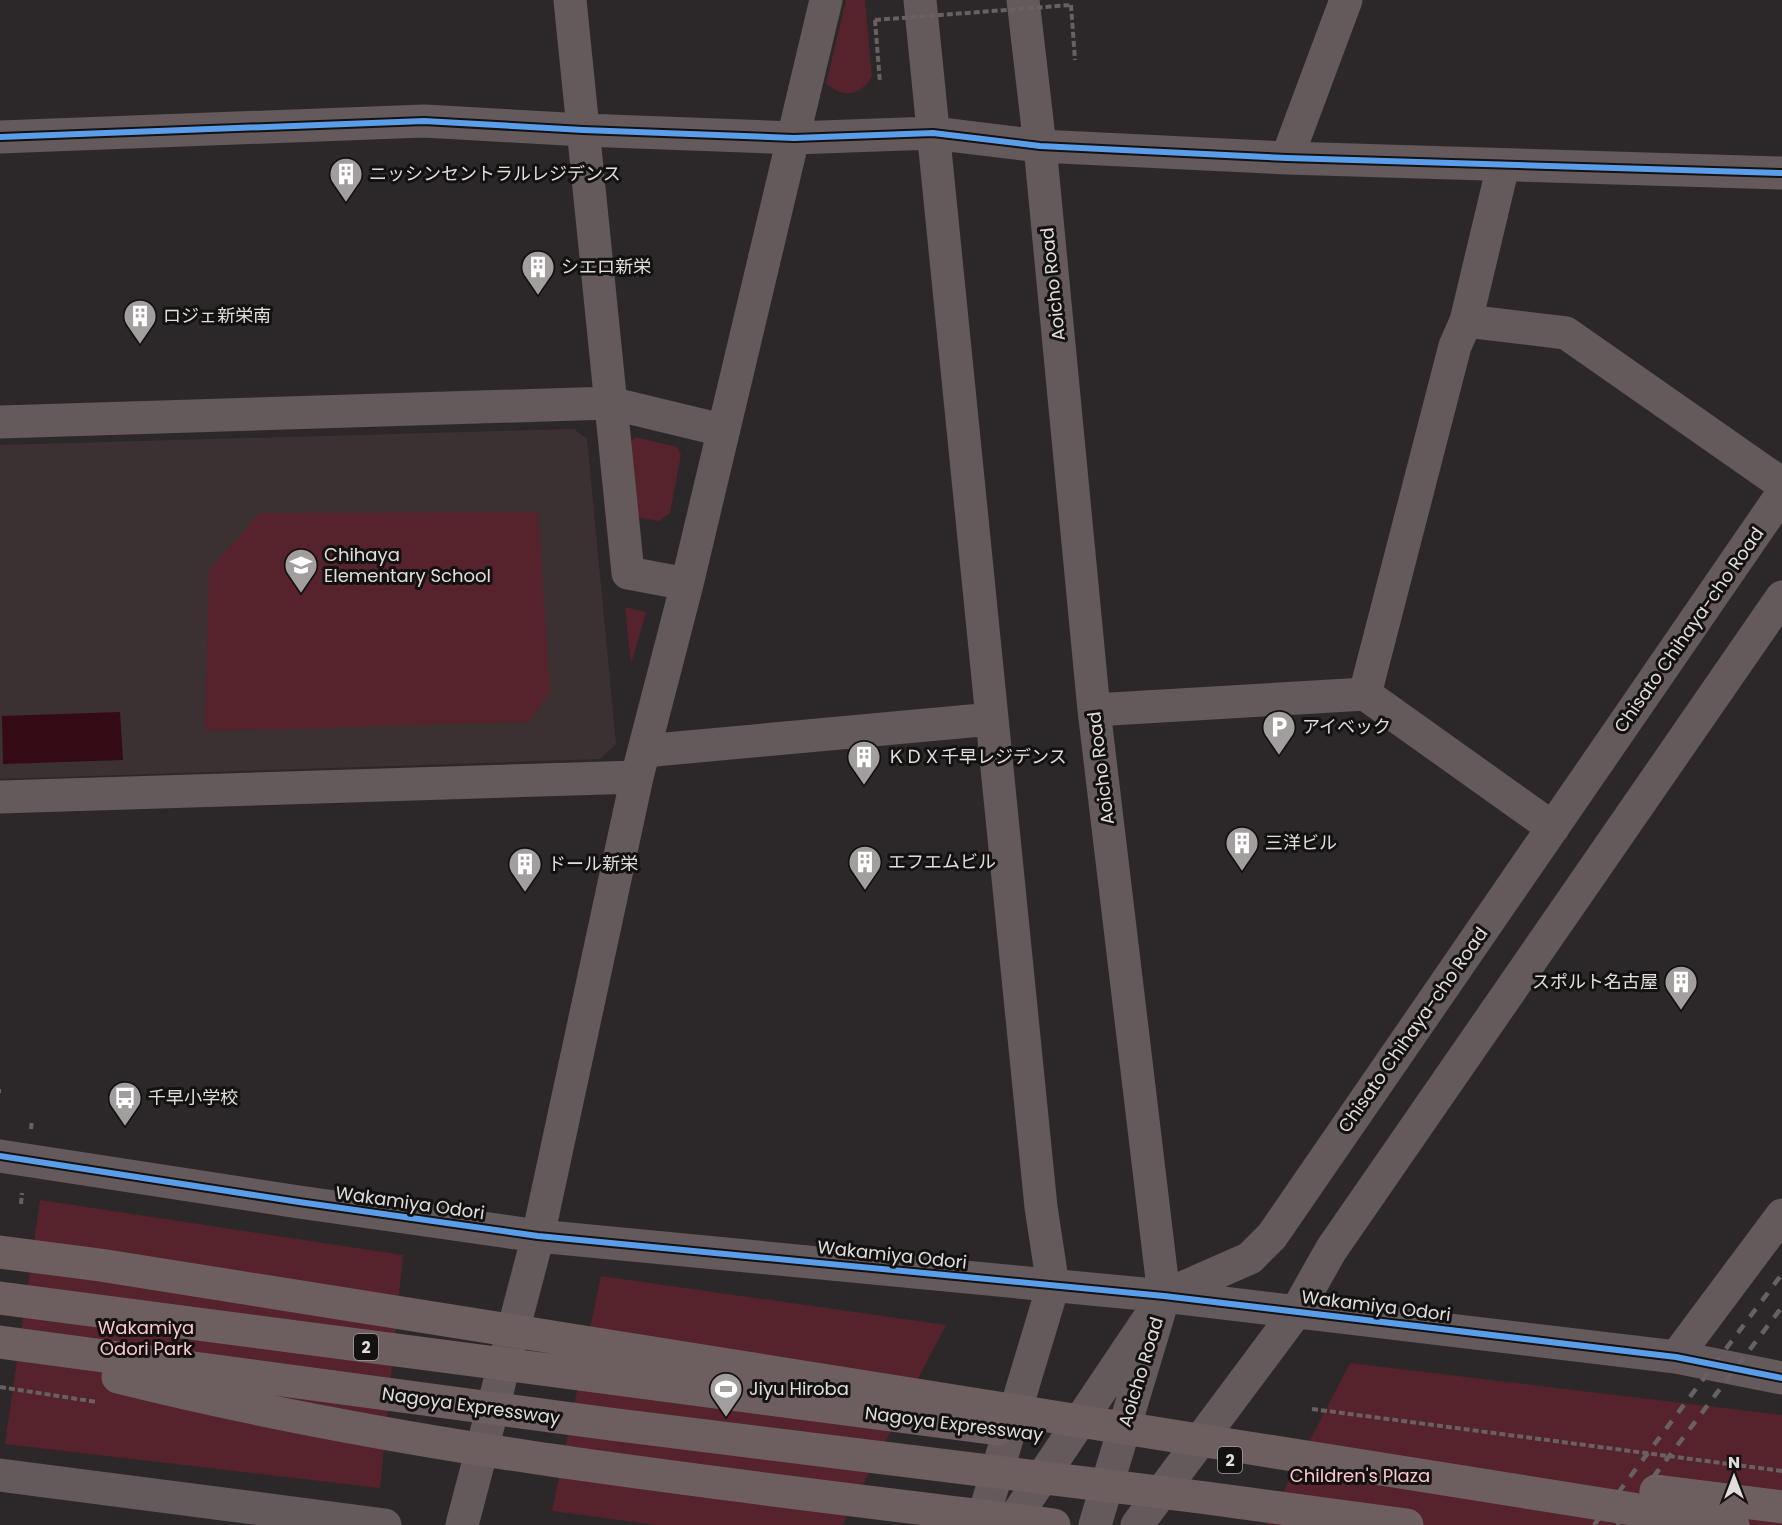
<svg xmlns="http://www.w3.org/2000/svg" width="1782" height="1525" viewBox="0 0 1782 1525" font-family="Poppins,'Noto Sans JP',sans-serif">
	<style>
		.built { fill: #3b3132 }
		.green { fill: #56222c }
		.water { fill: #340a15 }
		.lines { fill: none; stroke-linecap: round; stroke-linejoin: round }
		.path { stroke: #686061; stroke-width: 4; stroke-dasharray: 6 3; stroke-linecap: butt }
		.minor { stroke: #64595b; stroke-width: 33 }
		.rail { stroke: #686163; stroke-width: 4.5; stroke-dasharray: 10 10; stroke-linecap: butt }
		.path-bridge { stroke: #686061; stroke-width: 4; stroke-dasharray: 6 3; stroke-linecap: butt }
		.highway-bridge { stroke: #6d5e60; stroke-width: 33 }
		.cycleway-casing { stroke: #141111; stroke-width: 10 }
		.cycleway { stroke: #5a9eea; stroke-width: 6 }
		.labels { text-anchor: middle; stroke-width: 6; stroke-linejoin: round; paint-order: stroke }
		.shield { fill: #141111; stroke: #a4a0a0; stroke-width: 1.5 }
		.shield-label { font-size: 16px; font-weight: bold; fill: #e1dddd }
		.poi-label { font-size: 18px; fill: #e1dddd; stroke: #141111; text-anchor: start }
		.street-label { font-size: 18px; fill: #e1dddd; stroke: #141111 }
		.park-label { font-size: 18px; fill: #fdc8cf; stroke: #141111 }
	</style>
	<rect width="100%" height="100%" fill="#2c2829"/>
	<path class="built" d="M574,429L587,439L616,744L600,759L0,779V445Z"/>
	<path class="green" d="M846,0H865L872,76C867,86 855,96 844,93C838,92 831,87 826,84Z
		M635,437L677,447L681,455L670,513L659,521L635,517L628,447Z
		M538,512L550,692L529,722L205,731L209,570L260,513Z
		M625,607L646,612L631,664Z
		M40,1200L403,1255L380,1488L5,1444Z
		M601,1276L946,1325L842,1525H657L552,1511Z
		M1350,1363L1782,1415V1525H1266Z"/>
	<path class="water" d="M120,712L123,760L3,764L2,716Z"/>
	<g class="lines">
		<path class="path" d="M1071,5L1075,60
			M875,20L880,83
			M0,1091H1
			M31,1129L32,1120
			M21,1204L22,1193
			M0,1387L97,1402
			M1312,1409L1782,1471"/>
		<path class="minor" d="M570,0L628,573L687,584
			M920,0L1041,1207L1053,1286L981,1525
			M1023,0L1040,146L1094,710L1164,1296L1095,1525
			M0,137L424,121L583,130L794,138L933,133L1040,146L1287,158L1782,173
			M1287,158L1346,0
			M1466,321L1566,333L1782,484
			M0,422L610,403L722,430
			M1365,694L1455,346L1466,321L1503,166
			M1094,710L1365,694L1553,828
			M644,751L992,719
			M0,797L637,777
			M0,1156L299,1202L538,1236L1164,1296L1676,1357L1782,1378
			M1676,1357L1782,1215
			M0,1475L385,1525
			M462,1525L538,1236L637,777L687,584L826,0
			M1010,1525L1164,1296L1250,1258L1272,1236L1782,494
			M1137,1525L1296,1312L1331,1250L1782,597"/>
		<path class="rail" d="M1594,1525L1782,1274
			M1617,1525L1782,1307"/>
		<path class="path-bridge" d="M875,20L1071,5"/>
		<path class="highway-bridge" d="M0,1252L100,1265L1733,1525
			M0,1298L998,1429
			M0,1342L610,1424L1199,1497L1407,1525
			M118,1377C425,1454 741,1485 1054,1525
			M1656,1491L1782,1507"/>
		<g class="cycleway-casing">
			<path id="cycleway" d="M0,137L424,121L583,130L794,138L933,133L1040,146L1287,158L1782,173
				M0,1156L299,1202L538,1236L1164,1296L1676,1357L1782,1378"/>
		</g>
		<use href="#cycleway" class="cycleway"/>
	</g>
	<defs>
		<g id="building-pin" transform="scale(1.725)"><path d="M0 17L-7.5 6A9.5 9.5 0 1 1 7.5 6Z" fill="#a29e9e" stroke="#141111"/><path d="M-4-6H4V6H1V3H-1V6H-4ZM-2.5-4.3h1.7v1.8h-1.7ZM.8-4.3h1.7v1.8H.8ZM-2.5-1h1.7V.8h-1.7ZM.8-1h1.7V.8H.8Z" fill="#fff"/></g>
		<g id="school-pin" transform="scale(1.725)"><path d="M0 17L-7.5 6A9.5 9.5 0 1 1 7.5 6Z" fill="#a29e9e" stroke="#141111"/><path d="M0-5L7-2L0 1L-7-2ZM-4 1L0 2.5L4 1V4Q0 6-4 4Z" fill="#fff"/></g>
		<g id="parking-pin" transform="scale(1.725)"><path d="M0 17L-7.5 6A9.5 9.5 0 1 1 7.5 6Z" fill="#a29e9e" stroke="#141111"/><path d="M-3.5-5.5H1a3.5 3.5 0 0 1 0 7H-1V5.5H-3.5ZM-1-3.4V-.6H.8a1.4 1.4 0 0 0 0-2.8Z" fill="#fff"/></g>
		<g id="bus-pin" transform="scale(1.725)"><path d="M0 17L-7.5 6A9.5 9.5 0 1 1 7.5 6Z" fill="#a29e9e" stroke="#141111"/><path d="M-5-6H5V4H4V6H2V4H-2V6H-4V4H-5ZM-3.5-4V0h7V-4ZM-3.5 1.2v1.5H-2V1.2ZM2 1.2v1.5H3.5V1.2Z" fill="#fff"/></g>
		<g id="stadium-pin" transform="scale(1.725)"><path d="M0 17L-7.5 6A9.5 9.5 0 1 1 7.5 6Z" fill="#a29e9e" stroke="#141111"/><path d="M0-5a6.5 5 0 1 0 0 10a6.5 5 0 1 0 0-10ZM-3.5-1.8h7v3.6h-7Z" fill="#fff"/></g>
	</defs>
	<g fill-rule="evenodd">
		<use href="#building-pin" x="346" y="174"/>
		<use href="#building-pin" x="538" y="267"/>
		<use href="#building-pin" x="140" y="316"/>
		<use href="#school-pin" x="301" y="565"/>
		<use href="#parking-pin" x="1279" y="727"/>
		<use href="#building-pin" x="864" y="757"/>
		<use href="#building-pin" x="1242" y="843"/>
		<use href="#building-pin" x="865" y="862"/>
		<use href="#building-pin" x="525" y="864"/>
		<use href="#building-pin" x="1681" y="982"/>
		<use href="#bus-pin" x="125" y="1098"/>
		<use href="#stadium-pin" x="726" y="1389"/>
	</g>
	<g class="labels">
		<g class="shield">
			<rect x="354" y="1334" width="24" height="26" rx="4.5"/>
			<rect x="1218" y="1447" width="24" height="26" rx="4.5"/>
		</g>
		<g class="shield-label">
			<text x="366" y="1353">2</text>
			<text x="1230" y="1466">2</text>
		</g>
		<g class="poi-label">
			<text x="369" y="180">ニッシンセントラルレジデンス</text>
			<text x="561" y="273">シエロ新栄</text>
			<text x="163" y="322">ロジェ新栄南</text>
			<text x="324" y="561">Chihaya<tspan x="324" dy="21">Elementary School</tspan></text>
			<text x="1302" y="733">アイベック</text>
			<text x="887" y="763">ＫＤＸ千早レジデンス</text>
			<text x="1265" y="849">三洋ビル</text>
			<text x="888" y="868">エフエムビル</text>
			<text x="548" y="870">ドール新栄</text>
			<text x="1658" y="988" text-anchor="end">スポルト名古屋</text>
			<text x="148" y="1104">千早小学校</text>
			<text x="749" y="1395">Jiyu Hiroba</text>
		</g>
		<g class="street-label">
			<text transform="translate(1053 284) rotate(-96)" y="6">Aoicho Road</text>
			<text transform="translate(1689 630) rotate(-55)" y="6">Chisato Chihaya-cho Road</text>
			<text transform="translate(1101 768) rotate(-97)" y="6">Aoicho Road</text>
			<text transform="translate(1413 1030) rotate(-55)" y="6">Chisato Chihaya-cho Road</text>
			<text transform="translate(410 1203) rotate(8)" y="6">Wakamiya Odori</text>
			<text transform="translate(892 1255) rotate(6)" y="6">Wakamiya Odori</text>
			<text transform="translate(1376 1306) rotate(7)" y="6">Wakamiya Odori</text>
			<text transform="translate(1141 1372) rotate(-73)" y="6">Aoicho Road</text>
			<text transform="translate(471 1406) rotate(8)" y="6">Nagoya Expressway</text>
			<text transform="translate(954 1424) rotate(7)" y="6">Nagoya Expressway</text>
		</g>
		<g class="park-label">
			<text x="146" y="1334">Wakamiya<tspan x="146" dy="21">Odori Park</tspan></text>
			<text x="1360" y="1482">Children's Plaza</text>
		</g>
	</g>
	<g transform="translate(1734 1477)" stroke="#141111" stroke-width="4.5" paint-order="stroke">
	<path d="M0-4.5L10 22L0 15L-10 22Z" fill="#e1dddd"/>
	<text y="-9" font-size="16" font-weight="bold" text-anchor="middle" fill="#e1dddd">N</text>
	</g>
</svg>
